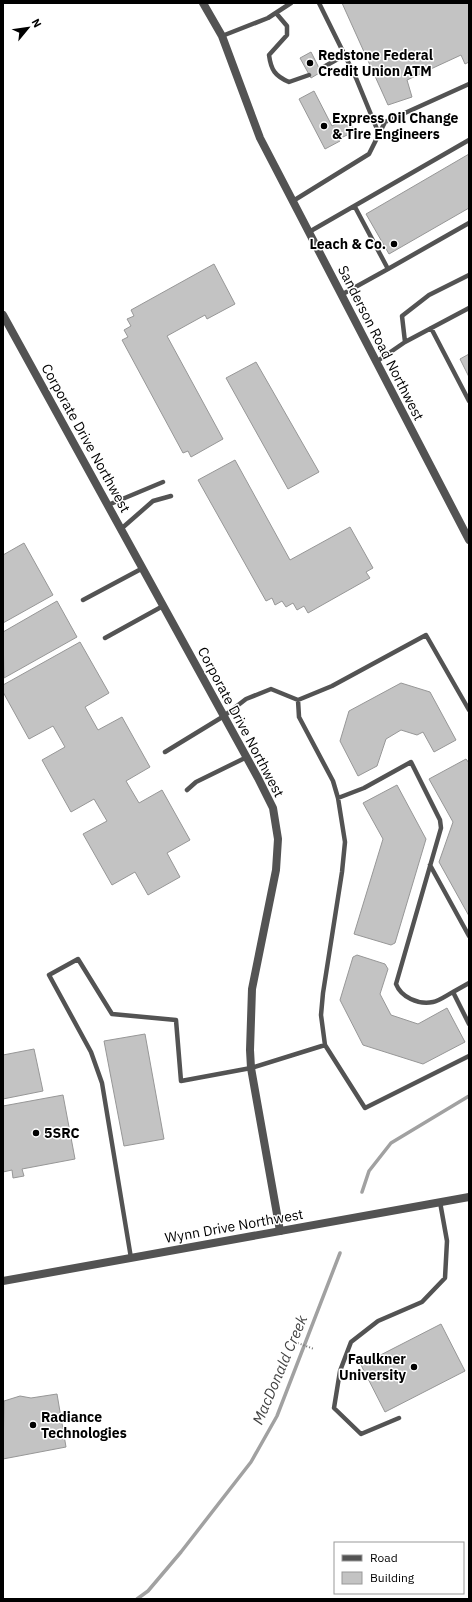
<svg xmlns="http://www.w3.org/2000/svg" width="472" height="1602" viewBox="0 0 472 1602" font-family="'IBM Plex Sans',sans-serif">
	<style>
		.lines { fill: none; stroke-linecap: round; stroke-linejoin: round }
		.stream { stroke: #a1a1a1; stroke-width: 3.5 }
		.building { fill: #c3c3c3; stroke: #979797 }
		.path { stroke: #757575; stroke-width: 2; stroke-dasharray: 1 2; stroke-linecap: butt }
		.service { stroke: #535353; stroke-width: 4.5 }
		.minor { stroke: #535353; stroke-width: 8 }
		.tertiary { stroke: #535353; stroke-width: 8 }
		.poi-dot { fill: #000; stroke: #fff; stroke-width: 1.5 }
		.labels { text-anchor: middle; stroke-width: 3; stroke-linejoin: round; paint-order: stroke }
		.poi-label { font-size: 14px; font-weight: bold; fill: #000; stroke: #fff; text-anchor: start }
		.street-label { font-size: 14px; fill: #000; stroke: #fff }
		.water-label { font-size: 15px; font-style: italic; fill: #424242; stroke: #fff }
	</style>
	<rect width="100%" height="100%" fill="#fff"/>
	<g class="lines">
		<path class="stream" d="M362,1192L369,1171L391,1143L469,1096
			M137,1599L148,1591L181,1552L251,1462L277,1416L340,1253"/>
	</g>
	<path class="building" d="M342,3H469V62L465,64L461,55L407,80L412,97L388,105Z
		M311,52L321,72L311,78L300,58Z
		M314,91L332,126L348,118L355,131L339,139L340,141L325,149L299,99Z
		M469,154V208L389,254L366,214Z
		M214,264L235,304L207,319L205,315L167,336L223,439L191,457L188,451L183,453L122,340L128,337L124,330L131,326L127,319L134,316L131,310Z
		M469,354V377L460,359Z
		M256,362L319,472L288,489L226,378Z
		M235,460L290,560L350,527L373,568L366,572L370,578L308,613L304,606L297,610L293,603L286,607L282,601L275,605L272,598L266,601L198,480Z
		M24,543L53,595L3,623V555Z
		M57,601L77,637L4,678L3,632Z
		M80,642L109,693L85,707L98,730L122,717L150,767L126,781L139,803L162,790L190,840L167,853L180,877L148,895L135,872L112,885L83,834L107,821L94,799L71,812L42,760L65,747L53,726L29,739L3,692V685Z
		M401,683L430,692L456,740L434,752L423,732L417,735L401,730L386,739L377,766L358,776L340,741L349,711Z
		M466,759L469,763V916L439,862L453,822L429,779Z
		M397,785L426,839L395,943L391,945L354,934L383,839L363,803Z
		M357,955L385,964L388,969L380,994L391,1015L418,1024L447,1008L465,1042L423,1064L363,1045L340,1000L353,957Z
		M145,1034L164,1139L124,1146L104,1041Z
		M34,1049L43,1091L3,1099V1055Z
		M63,1095L75,1159L22,1169L24,1176L13,1178L12,1170L3,1172V1106Z
		M441,1324L465,1371L385,1412L361,1365Z
		M57,1394L66,1447L3,1459L4,1401L20,1396L31,1398Z"/>
	<g class="lines">
		<path class="path" d="M295,1342L314,1349"/>
		<path class="service" d="M319,3L356,78L379,134
			M276,13L287,26V35L269,55C271,70 275,76 289,82L309,75
			M222,36L268,18L291,3
			M320,69L345,55
			M293,201L369,154L385,122L469,84
			M309,232L469,140
			M388,269L469,223
			M341,295L388,269L355,207
			M431,328L469,401
			M405,342L469,308
			M376,362L405,342L402,316L429,295L469,275
			M108,505L163,482
			M121,529L153,501L171,496
			M83,600L143,568
			M105,638L163,606
			M298,700L299,717L333,781L338,798L345,842L342,872L323,993L321,1015L325,1045
			M165,752L224,716L246,699L271,689L298,700L332,686L426,635L469,710
			M187,790L196,782L247,757
			M338,798L364,788L411,762L440,820L441,828L396,984C401,997 418,1005 433,1002C439,1001 447,995 453,992L469,1024
			M430,865L469,936
			M453,992L469,983
			M131,1258L102,1083L91,1052L49,975L78,959L112,1014L176,1020L181,1081L251,1068L325,1045L365,1108L469,1056
			M399,1418L361,1434L334,1408L340,1371L351,1342L378,1321L422,1302L445,1278L447,1241L440,1202"/>
		<path class="minor" d="M203,3L222,36L260,138L469,540
			M3,315L258,778L273,808L278,839L276,870L252,989L250,1050L251,1068L280,1231"/>
		<path class="tertiary" d="M3,1281L469,1197"/>
	</g>
	<g class="poi-dot">
		<circle cx="310" cy="63" r="4"/>
		<circle cx="324" cy="126" r="4"/>
		<circle cx="394" cy="244" r="4"/>
		<circle cx="36" cy="1133" r="4"/>
		<circle cx="414" cy="1367" r="4"/>
		<circle cx="33" cy="1425" r="4"/>
	</g>
	<g class="labels">
		<g class="poi-label">
			<text x="318" y="60">Redstone Federal<tspan x="318" dy="16">Credit Union ATM</tspan></text>
			<text x="332" y="123">Express Oil Change<tspan x="332" dy="16">&amp; Tire Engineers</tspan></text>
			<text x="386" y="249" text-anchor="end">Leach &amp; Co.</text>
			<text x="44" y="1138">5SRC</text>
			<text x="406" y="1364" text-anchor="end">Faulkner<tspan x="406" dy="16">University</tspan></text>
			<text x="41" y="1422">Radiance<tspan x="41" dy="16">Technologies</tspan></text>
		</g>
		<g class="street-label">
			<text transform="translate(381 343) rotate(63)" y="5">Sanderson Road Northwest</text>
			<text transform="translate(86 438) rotate(61)" y="5">Corporate Drive Northwest</text>
			<text transform="translate(241 722) rotate(62)" y="5">Corporate Drive Northwest</text>
			<text transform="translate(234 1226) rotate(-10)" y="5">Wynn Drive Northwest</text>
		</g>
		<g class="water-label">
			<text transform="translate(280 1370) rotate(-67)" y="5">MacDonald Creek</text>
		</g>
	</g>
	<rect width="472" height="1602" fill="none" stroke="#000000" stroke-width="8"/>
	<rect x="334" y="1542" width="130" height="52" fill="#ffffff" stroke="#999999"/>
	<rect x="342" y="1555" width="20" height="6" fill="#535353" stroke="#999999"/>
	<text x="370" y="1562" font-size="12" fill="#000000">Road</text>
	<rect x="342" y="1572" width="20" height="12" fill="#c3c3c3" stroke="#999999"/>
	<text x="370" y="1582" font-size="12" fill="#000000">Building</text>
	<g transform="translate(28 28) rotate(61)" stroke="#ffffff" stroke-width="3" paint-order="stroke">
	<path d="M0-3L7 15L0 10L-7 15Z" fill="#000000"/>
	<text y="-6" font-size="11" font-weight="bold" text-anchor="middle" fill="#000000">N</text>
	</g>
</svg>
